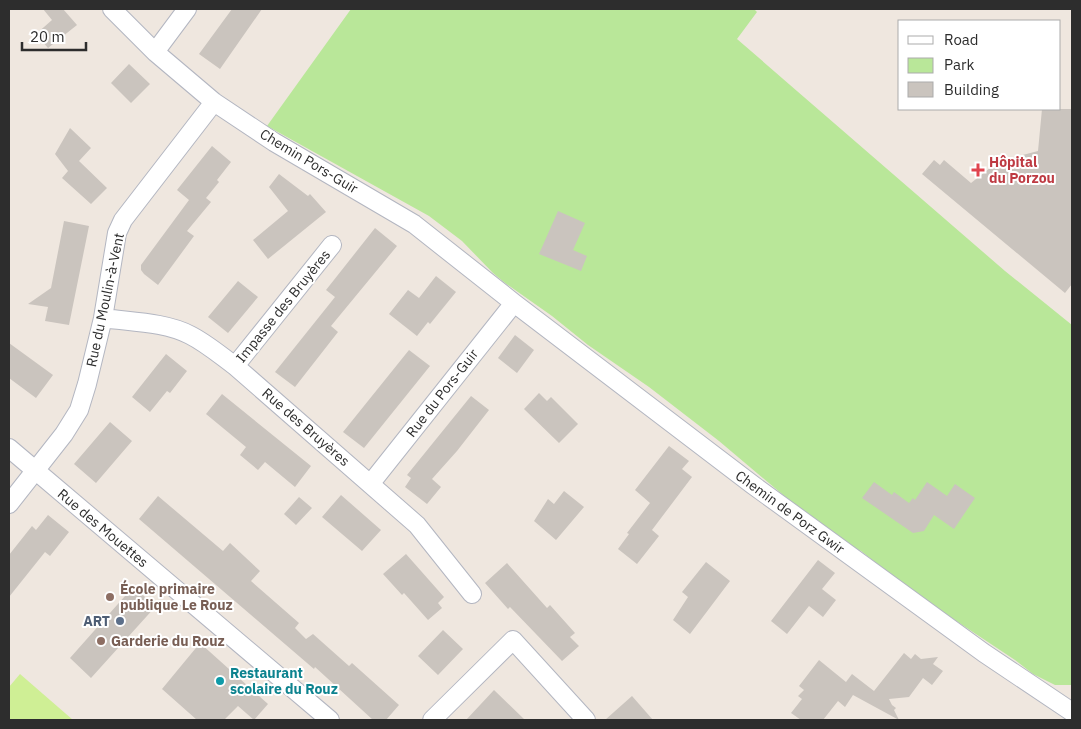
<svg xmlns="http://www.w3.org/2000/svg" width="1081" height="729" viewBox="0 0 1081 729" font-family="'IBM Plex Sans',sans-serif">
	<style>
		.green { fill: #b9e799 }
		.pitch { fill: #cfef95 }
		.building { fill: #cac4be }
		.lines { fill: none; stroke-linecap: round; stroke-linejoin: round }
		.minor-casing { stroke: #b3b6c1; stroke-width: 20 }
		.minor { stroke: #fff; stroke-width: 18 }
		.health-dot { fill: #e0444e; stroke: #fff; stroke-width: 2 }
		.education-dot { fill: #8d6e63; stroke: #fff; stroke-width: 2 }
		.service-dot { fill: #5c6f8a; stroke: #fff; stroke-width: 2 }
		.culture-dot { fill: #0f9aa8; stroke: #fff; stroke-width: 2 }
		.labels { text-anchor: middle; stroke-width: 4; stroke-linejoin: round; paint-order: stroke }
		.street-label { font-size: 14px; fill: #2d2d2d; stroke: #fff }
		.health-label { font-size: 14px; font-weight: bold; fill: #be3a42; stroke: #fff; text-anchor: start }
		.education-label { font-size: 14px; font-weight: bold; fill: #785e54; stroke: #fff; text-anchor: start }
		.service-label { font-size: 14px; font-weight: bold; fill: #4e5e75; stroke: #fff; text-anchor: end }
		.culture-label { font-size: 14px; font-weight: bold; fill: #0d838f; stroke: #fff; text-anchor: start }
	</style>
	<rect width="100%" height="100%" fill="#efe7df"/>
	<path class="green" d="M351,9H754L757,12L737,39L1005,271L1072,325V685H1055L1033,674L1015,660L914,593L861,551L839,542L719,441L649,387L588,345L552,316L505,283L493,273L462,241L429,216L267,126Z"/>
	<path class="pitch" d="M20,674L73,720H9V687Z"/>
	<path class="building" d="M43,9H63L77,25L48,48L36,34L52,20Z
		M232,9H262L220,69L199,54Z
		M129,64L150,84L131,103L111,83Z
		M1042,109H1072V284L1065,293L922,174L934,160L940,165L944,160L971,183L990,168L1004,160L1038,151Z
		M70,128L91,148L79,161L107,188L91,204L62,178L68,171L55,154Z
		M212,146L231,162L217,180L219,182L206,198L211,202L187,231L194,236L158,285L144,274L141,270V265L189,200L177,190Z
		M279,174L308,196L310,194L326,212L268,259L253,240L288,211L269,187Z
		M558,211L585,223L573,250L587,256L581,271L539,254Z
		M64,221L89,226L69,325L45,321L48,307L28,304L51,288Z
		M375,228L397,246L331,326L338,332L295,387L275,372L335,297L326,290Z
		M436,276L456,292L430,324L428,322L417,336L389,314L408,290L419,298Z
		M238,281L258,297L228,333L208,317Z
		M515,335L534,350L517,373L498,358Z
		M9,343L53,375L36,398L9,378Z
		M409,350L430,366L364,448L343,432Z
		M166,354L187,371L170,393L167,391L150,412L132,397Z
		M539,393L547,401L551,397L578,424L559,443L524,409Z
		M222,394L311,466L295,487L265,462L258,470L240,455L246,447L206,414Z
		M471,396L489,410L457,451L432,479L441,487L427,504L405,487L411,478L407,475Z
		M110,422L132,441L96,483L74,464Z
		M669,446L689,461L682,469L692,477L652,530L659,536L637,564L618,549L629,534L627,533L650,503L635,490Z
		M874,482L892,495L894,492L909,503L913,498L915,500L927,482L947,496L955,484L975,498L954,529L934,515L924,531L913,533L862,498Z
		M564,491L584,507L556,540L534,521L548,499L554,504Z
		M341,495L381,530L362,551L322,517Z
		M158,496L223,551L230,543L260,571L251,581L299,623L295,628L306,639L313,634L349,666L352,663L399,705L386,720H373L315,667L314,669L139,519Z
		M299,497L312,508L296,525L284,514Z
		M48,515L69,532L50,556L45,552L9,597V555L32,526L36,530Z
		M406,554L444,597L438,603L442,608L428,620L404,593L402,595L383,574Z
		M818,560L835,573L822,589L836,600L823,617L809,606L787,634L771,621Z
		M706,562L730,581L690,634L673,620L688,597L682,592Z
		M507,563L547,608L550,605L575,633L570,637L579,646L562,661L510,607L508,609L485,583Z
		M133,587L156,606L91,678L70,658Z
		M443,630L463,649L438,675L418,656Z
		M200,643L268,704L254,720L238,706L224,720H197L162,689Z
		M904,653L911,659L915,654L921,659L938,657L933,664L943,671L932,685L923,678L909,697L889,699L892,705L896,708L894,710L899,720L853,695L845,707L838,701L823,720H801L791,713L802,699L798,696L804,690L799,686L819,660L846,682L852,674L874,691Z
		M494,690L525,720H466Z
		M632,696L653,720H605Z"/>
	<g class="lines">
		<g class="minor-casing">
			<path id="minor" d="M112,9L155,52L214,102L274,142L414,224L514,303L753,485L984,653L1072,712
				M155,52L187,9
				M103,318C131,322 165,322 190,335C206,343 220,355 235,366L417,525L472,594
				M235,366L332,245
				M9,448L330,720
				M371,483L514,303
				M9,504L64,434L79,410L87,384L103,318L117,233L123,220L214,102
				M432,720L513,640L586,720"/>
		</g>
		<use href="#minor" class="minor"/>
	</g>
	<path class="health-dot" d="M975.5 162.5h5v5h5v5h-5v5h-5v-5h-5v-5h5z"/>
	<g class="education-dot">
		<circle cx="110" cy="597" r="5"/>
		<circle cx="101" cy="641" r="5"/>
	</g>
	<circle class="service-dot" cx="120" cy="621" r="5"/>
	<circle class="culture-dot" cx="220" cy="681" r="5"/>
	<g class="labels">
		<g class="street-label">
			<text transform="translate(309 161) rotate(31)" y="5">Chemin Pors-Guir</text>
			<text transform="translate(105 300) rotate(-78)" y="5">Rue du Moulin-à-Vent</text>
			<text transform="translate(283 306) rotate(-51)" y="5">Impasse des Bruyères</text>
			<text transform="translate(442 393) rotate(-52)" y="5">Rue du Pors-Guir</text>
			<text transform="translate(306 427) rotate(41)" y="5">Rue des Bruyères</text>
			<text transform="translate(790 512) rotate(36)" y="5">Chemin de Porz Gwir</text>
			<text transform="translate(103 528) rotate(40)" y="5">Rue des Mouettes</text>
		</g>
		<g class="health-label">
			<text x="989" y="167">Hôpital<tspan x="989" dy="16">du Porzou</tspan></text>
		</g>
		<g class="education-label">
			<text x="120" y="594">École primaire<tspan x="120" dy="16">publique Le Rouz</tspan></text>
			<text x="111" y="646">Garderie du Rouz</text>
		</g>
		<g class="service-label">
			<text x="110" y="626">ART</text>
		</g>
		<g class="culture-label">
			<text x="230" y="678">Restaurant<tspan x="230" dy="16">scolaire du Rouz</tspan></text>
		</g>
	</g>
	<rect width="1081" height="729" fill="none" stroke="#2d2d2d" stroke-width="20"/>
	<rect x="898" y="20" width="162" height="90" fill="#ffffff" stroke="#ababab"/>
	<rect x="908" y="36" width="25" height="8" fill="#ffffff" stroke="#ababab"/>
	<text x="944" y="45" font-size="15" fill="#2d2d2d">Road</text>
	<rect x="908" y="58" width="25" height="15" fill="#b9e799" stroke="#ababab"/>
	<text x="944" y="70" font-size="15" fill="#2d2d2d">Park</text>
	<rect x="908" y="82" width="25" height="15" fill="#cac4be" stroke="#ababab"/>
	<text x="944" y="95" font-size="15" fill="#2d2d2d">Building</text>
	<path d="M22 42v8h64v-8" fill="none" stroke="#2d2d2d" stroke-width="2.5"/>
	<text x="30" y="42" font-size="15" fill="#2d2d2d" stroke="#ffffff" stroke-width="4" paint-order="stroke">20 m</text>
</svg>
